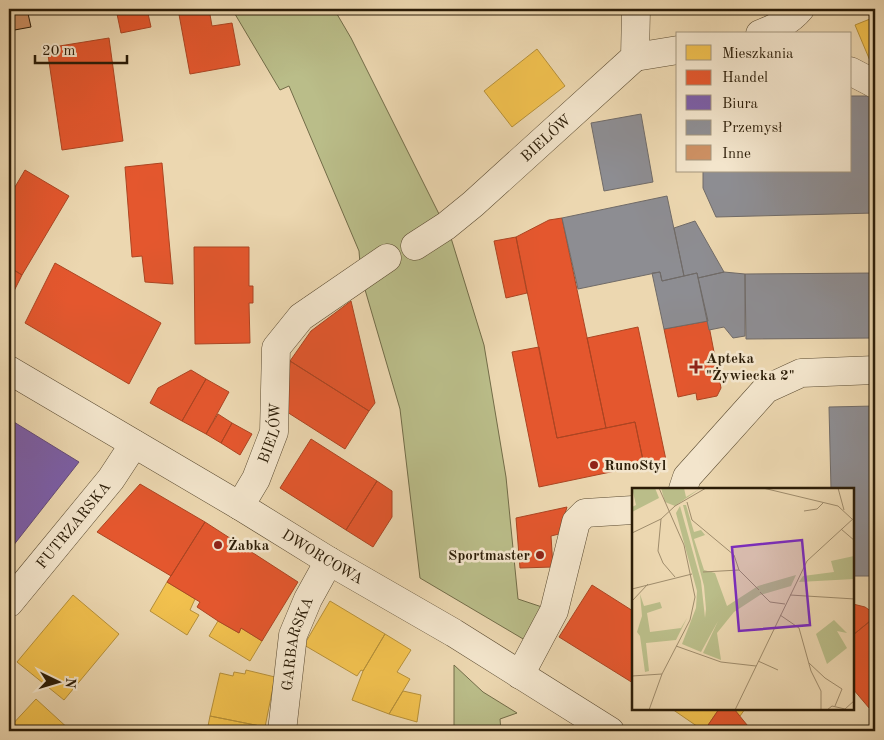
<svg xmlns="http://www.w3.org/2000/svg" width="884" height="740" viewBox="0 0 884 740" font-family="'Old Standard TT',serif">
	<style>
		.green { fill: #babd89; stroke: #726c48 }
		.homes { fill: #f2c14e; stroke: #b69039 }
		.shops { fill: #e4572e; stroke: #ac4522 }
		.offices { fill: #7b5ea7; stroke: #634a77 }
		.industry { fill: #8d8d92; stroke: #706b68 }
		.building { fill: #cd9063; stroke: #2b1c07 }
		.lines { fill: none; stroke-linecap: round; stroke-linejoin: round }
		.minor-casing { stroke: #5b4b31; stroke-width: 29 }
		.minor { stroke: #f3e5cc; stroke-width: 28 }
		.poi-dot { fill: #8f2418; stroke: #f3e5cc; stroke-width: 2 }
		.labels { text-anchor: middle; stroke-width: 5; stroke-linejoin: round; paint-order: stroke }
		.street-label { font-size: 15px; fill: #2b1c07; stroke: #f3e5cc }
		.poi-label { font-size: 15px; font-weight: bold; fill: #2b1c07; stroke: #f3e5cc; text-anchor: start }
		.inset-road { fill: none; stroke: #9f8c6c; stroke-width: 1 }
		.view { fill: #7b2cbf; fill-opacity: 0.15; stroke: #7b2cbf; stroke-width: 2.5 }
		.inset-edge { fill: none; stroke: #2b1c07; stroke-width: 2.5 }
	</style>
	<rect width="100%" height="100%" fill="#ecd7b0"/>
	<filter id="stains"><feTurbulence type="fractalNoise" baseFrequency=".004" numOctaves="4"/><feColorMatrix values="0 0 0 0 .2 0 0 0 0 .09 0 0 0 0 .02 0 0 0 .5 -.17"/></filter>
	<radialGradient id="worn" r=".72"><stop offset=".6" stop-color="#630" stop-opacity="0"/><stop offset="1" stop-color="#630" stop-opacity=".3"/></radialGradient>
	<path class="green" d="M232,9H334L351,38L451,238L484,345L506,477L518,599L554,611L535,646L420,578L400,409L361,276L359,251L289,86L280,90Z
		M454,665L483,692L517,713L500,719L501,731H454Z"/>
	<path class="homes" d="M865,9H875V12L868,15Z
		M875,17V61L871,63L855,25Z
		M537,49L565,86L512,127L484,91Z
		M167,582L195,599L190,610L199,615L187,635L150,611Z
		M73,595L119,634L64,700L17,662Z
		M330,601L385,634L363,671L361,670L357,676L304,645Z
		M218,621L239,633L241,628L262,641L250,661L209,636Z
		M385,634L411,650L397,672L410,679L389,714L352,700L363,671Z
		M246,670L275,677L265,727L210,716L220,673L233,676L234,672L245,674Z
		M403,691L421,695L417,722L389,714Z
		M36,699L71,731H9V728Z
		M672,709H719L704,731Z
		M734,709H745L740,716Z
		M210,716L265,727L264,731H207Z"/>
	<path class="shops" d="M116,9H142L117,14Z
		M142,9H147L151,27L121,33L117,14Z
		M178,9H209L212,26L232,23L240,65L190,74Z
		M109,38L123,141L62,150L47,48Z
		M162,163L173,284L145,282L142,256L132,257L125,167Z
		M25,170L69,196L22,275L9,267V197Z
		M562,218L606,428L557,438L516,237L549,220Z
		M516,237L527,293L506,298L494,241Z
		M194,247H249V286H253V303H249L250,343L195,344Z
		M55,263L161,323L129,384L25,323Z
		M9,267L22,275L9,301Z
		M351,301L375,403L369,411L290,361L311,331Z
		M708,321L721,388L717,396L697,400L696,393L678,397L664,329Z
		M638,327L666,460L644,465L635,422L606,428L587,338Z
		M539,347L557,438L635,422L644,465L539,487L512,352Z
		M290,361L369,411L345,449L287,412Z
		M191,370L206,379L182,421L150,403L158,388Z
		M206,379L229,392L206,434L182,421Z
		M218,414L232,423L221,443L206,434Z
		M232,423L252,434L240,455L221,443Z
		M311,439L377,481L346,530L280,488Z
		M377,481L392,491V517L373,547L346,530Z
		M140,484L205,522L171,576L97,532Z
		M567,507L559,534L551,536L553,567L520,568L516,518Z
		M205,522L298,582L262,641L241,628L239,633L218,621L197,607L200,602L167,582Z
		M592,585L633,611V683L559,637Z
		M853,604L865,607L875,614V617L853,635Z
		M875,617V715L853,689V635Z
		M719,709H734L752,731H704Z"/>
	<path class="offices" d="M9,419L79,462L9,551Z"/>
	<path class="industry" d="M850,96H873L875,213L716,217L703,188V171H850Z
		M641,114L653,182L604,191L591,123Z
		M667,196L684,276L662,281L660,272L578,289L562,218Z
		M695,221L724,272L698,278L697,273L684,276L674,228Z
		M660,272L662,281L697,273L708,321L664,329L652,273Z
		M724,272L745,274V336L733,338L724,327L709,330L698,278Z
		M874,273V338L746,339L745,274Z
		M875,406V576H853V489H831L829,407Z"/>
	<path class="building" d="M9,9H27L31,27L9,31Z"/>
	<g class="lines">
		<g class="minor-casing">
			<g id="minor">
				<path d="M760,34C775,28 789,22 800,9"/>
				<path d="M635,57L678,50"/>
				<path d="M850,71L875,84"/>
				<path id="s1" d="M415,246L446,226L473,204L635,57L636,9"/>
				<path id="s2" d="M9,370L240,506L329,561L454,633L610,731"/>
				<path d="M683,489L687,477L766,389L801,373L875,370"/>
				<path id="s3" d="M240,506L256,479L274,432L276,348L301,317L387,258"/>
				<path id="s4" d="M9,603L111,479L134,444"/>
				<path d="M520,675L554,611L576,522L585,513L633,510"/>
				<path id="s5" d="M282,731L293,635L308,599L329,561"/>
			</g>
		</g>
		<use href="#minor" class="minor"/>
	</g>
	<g class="poi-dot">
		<path d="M693.5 359.5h5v5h5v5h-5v5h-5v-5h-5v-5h5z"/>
		<circle cx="594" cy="465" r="5"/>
		<circle cx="218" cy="545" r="5"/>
		<circle cx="540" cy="555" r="5"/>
	</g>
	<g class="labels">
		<g class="street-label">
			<text dy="5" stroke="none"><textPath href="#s1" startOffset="170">BIELÓW</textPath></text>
			<text dy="5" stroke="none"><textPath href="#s3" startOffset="80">BIELÓW</textPath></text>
			<text dy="5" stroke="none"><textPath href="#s4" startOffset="101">FUTRZARSKA</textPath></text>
			<text dy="5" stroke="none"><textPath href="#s2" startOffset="365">DWORCOWA</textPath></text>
			<text dy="5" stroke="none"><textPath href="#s5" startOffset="89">GARBARSKA</textPath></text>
		</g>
		<g class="poi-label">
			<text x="706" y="363">Apteka<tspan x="706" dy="17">"Żywiecka 2"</tspan></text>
			<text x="604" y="470">RunoStyl</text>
			<text x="228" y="550">Żabka</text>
			<text x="530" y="560" text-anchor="end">Sportmaster</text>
		</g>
	</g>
	<g transform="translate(632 488)">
		<rect width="222" height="222" fill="#ecd7b0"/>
		<path d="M0,0H23L27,10L0,24V19L4,17ZM29,0H52L54,9L69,0L43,18L33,14ZM51,17H54L62,44L69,42L73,47L62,51L72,82L83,85L95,118L126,98L164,87L159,98L128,107L102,124L85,145L89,172L71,165L86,133L69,164L50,156L64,120L65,103L44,25L48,18L69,93L73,130L74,121L72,98ZM222,68V91L167,94L171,88L202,84L199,73ZM8,106L12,118L28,114L30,120L15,125L18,144L49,140L55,130L44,152L14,155L17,183L13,184L8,148L5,144L10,128ZM202,132L215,145L205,143L215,160L195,176L184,146Z" fill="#babd89"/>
		<path class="inset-road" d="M131,0L206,18L220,31M206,0L212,22M55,14L60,32L102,67L107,82M172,23L185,21L191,15M29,31L26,63L31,75L43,89M209,41L223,53M0,45L29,31L43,18L74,0M71,84L107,82L127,102M0,101L60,86M128,104L138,114L153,116M158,107L223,111M0,113L16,96M148,127L167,140L179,183L189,203V222M44,158L89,174L124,178M126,173L146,182M177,175L193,190L210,201L203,218M0,188L30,186M17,222L30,186L58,132L63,109L52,57L27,0M103,222L175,73L223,29M195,222L200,218L213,221L223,212"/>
		<path class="view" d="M170,52L178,137L107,143L100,59Z"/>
		<rect width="222" height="222" class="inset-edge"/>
	</g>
	<rect width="884" height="740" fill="none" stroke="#ecd7b0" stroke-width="30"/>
	<rect x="10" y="10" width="864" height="720" fill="none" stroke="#2b1c07" stroke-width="2.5"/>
	<rect x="15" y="15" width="854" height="710" fill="none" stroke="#2b1c07"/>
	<rect x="676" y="32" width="175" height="140" fill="#f3e5cc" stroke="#a3957d"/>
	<rect x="686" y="45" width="25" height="15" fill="#f2c14e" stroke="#a3957d"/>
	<text x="722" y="58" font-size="15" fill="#2b1c07">Mieszkania</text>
	<rect x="686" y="70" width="25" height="15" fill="#e4572e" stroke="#a3957d"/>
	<text x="722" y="82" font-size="15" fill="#2b1c07">Handel</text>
	<rect x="686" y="95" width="25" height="15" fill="#7b5ea7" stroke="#a3957d"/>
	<text x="722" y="108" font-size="15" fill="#2b1c07">Biura</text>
	<rect x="686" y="120" width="25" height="15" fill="#8d8d92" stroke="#a3957d"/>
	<text x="722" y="132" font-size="15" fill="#2b1c07">Przemysł</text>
	<rect x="686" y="145" width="25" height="15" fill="#cd9063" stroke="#a3957d"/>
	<text x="722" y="158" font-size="15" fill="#2b1c07">Inne</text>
	<g transform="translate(58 682) rotate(95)" stroke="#f3e5cc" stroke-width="4" paint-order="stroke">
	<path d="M0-4L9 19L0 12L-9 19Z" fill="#2b1c07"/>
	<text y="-8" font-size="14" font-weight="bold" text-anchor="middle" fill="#2b1c07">N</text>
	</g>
	<path d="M35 55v8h92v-8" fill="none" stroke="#2b1c07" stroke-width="2.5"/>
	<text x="42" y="55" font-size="15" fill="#2b1c07" stroke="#f3e5cc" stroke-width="4" paint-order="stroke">20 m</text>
	<rect width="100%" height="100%" filter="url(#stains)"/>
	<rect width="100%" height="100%" fill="url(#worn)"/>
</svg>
